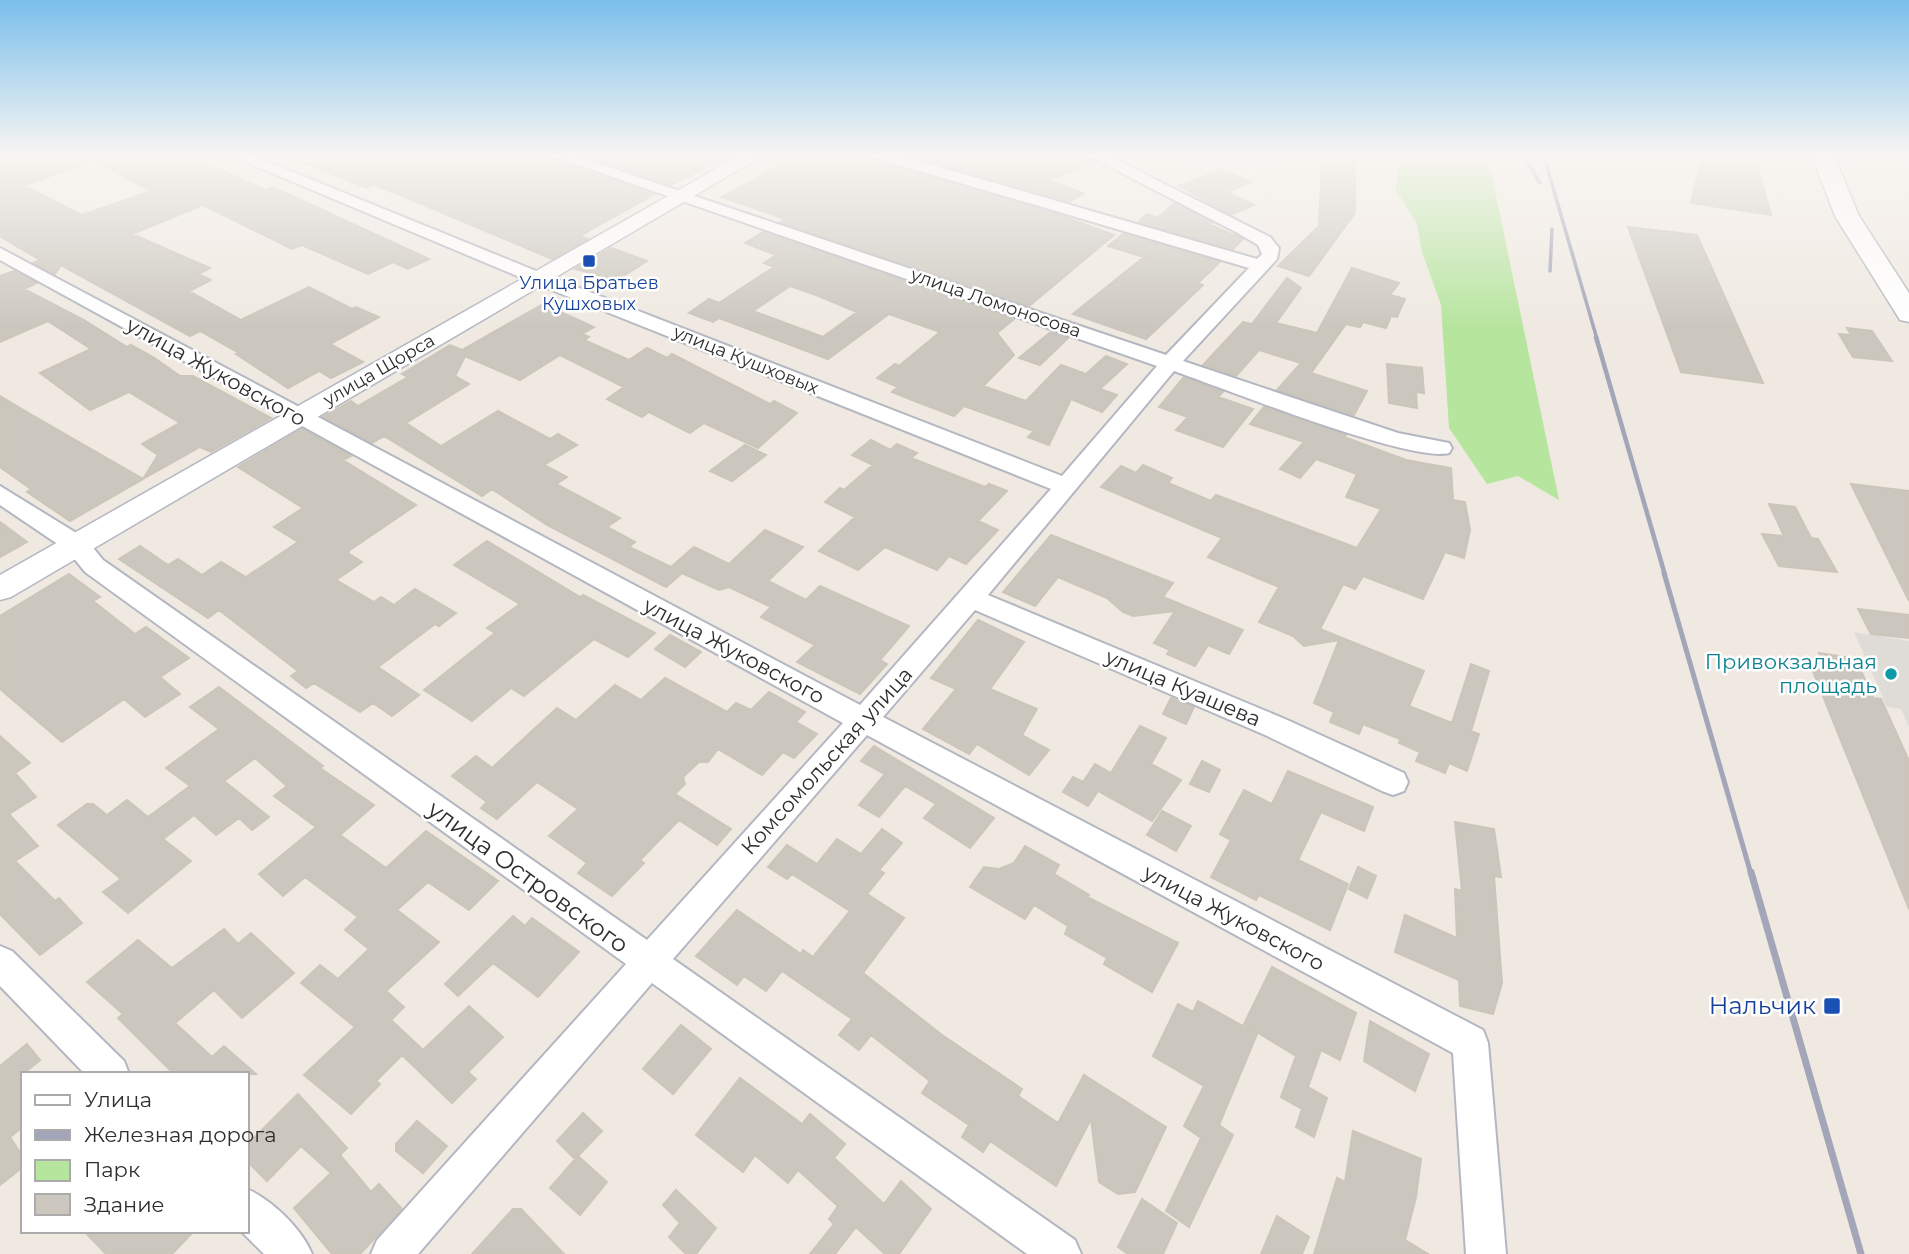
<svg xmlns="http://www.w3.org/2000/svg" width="1909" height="1254" viewBox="0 0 1909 1254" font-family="Montserrat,sans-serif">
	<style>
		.industrial { fill: #e3e1e8 }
		.green { fill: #b6e59e }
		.plaza { fill: #dfdcd8 }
		.building { fill: #cbc7bf; stroke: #cbc5ba; stroke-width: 2; fill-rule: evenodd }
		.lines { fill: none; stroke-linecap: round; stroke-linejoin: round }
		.minor-casing { stroke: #b4b7c1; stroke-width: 4 }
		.tertiary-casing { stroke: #b4b7c1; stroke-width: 3 }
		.secondary-casing { stroke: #b4b7c1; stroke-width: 3 }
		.minor { fill: #fff; fill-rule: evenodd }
		.tertiary { fill: #fff; fill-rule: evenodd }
		.secondary { fill: #fff; fill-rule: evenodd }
		.rail-far3 { stroke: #a3a6b8; stroke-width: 3.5 }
		.rail-far2 { stroke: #a3a6b8; stroke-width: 4.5 }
		.rail-far1 { stroke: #a3a6b8; stroke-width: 5 }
		.rail { stroke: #a3a6b8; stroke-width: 7 }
		.transit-dot { fill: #1a4fb4; stroke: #fff; stroke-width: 2.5 }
		.culture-dot { fill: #0f9aa8; stroke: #fff; stroke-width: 2.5 }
		.labels { text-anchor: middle; stroke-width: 5; stroke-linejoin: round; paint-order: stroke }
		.far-transit-label { font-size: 18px; fill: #164399; stroke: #fff }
		.far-street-label { font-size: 18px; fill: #2e2e2e; stroke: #fff }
		.street-label { font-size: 21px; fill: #2e2e2e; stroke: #fff }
		.culture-label { font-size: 21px; fill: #0d838f; stroke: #fff; text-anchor: end }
		.near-street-label { font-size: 24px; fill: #2e2e2e; stroke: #fff }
		.near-transit-label { font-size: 24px; fill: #164399; stroke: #fff; text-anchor: end }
	</style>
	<rect width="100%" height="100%" fill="#efe9e1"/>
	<path class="industrial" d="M1115,153H1273L1271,170Z"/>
	<path class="green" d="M1443,157L1482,159L1490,166L1559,500L1518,476L1487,484L1449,428L1441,305L1422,252L1417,224L1396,190L1398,163Z"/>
	<path class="plaza" d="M1854,632L1909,641V727L1901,709L1887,707Z"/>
	<path class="building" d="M33,153H181L266,190L273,187L429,259L408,269L393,262L368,274L302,245L292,249L203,205L132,234L210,268L198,274L211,280L189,291L241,320L309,287L352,309L356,307L379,317L330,344L363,362L331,378L319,371L288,388L236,354L239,353L200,331L190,336L61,265L55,274L33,263L40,260L0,236V166ZM94,160L151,191L82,215L24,186Z
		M333,153H541L655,194L580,236L588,239L552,259L393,192L373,185L367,188L307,164Z
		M575,153H733L671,185Z
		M774,153H863L868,159L1054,213L1114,235L1029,306L780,222L785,219L722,197L780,165Z
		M900,153H946L967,159L976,153H1081L1094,162L1049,180L1083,193L1070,202Z
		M1327,153H1346V158L1355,159V213L1309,276L1278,266L1319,226L1322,160H1327Z
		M1703,153H1754L1771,215L1691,203Z
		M1222,169L1250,182L1227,192L1254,205L1231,215L1179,186Z
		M1175,203L1212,223L1209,224L1243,239L1233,249L1138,222L1147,214L1158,218Z
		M1628,227L1697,235L1763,383L1681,372Z
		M763,232L1014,319L997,333L1014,355L983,386L1026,401L1061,365L1086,374L1106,356L1127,364L1100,389L1117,395L1102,412L1071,399L1049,445L1028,437L1034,431L964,406L954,416L912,400L892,392L898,387L877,378L895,364L899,366L940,332L889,314L828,359L719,318L713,322L689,313L709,299L719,303L774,267L764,263L776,255L745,243ZM790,286L816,295L857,312L823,337L753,311Z
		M1123,234L1220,262L1198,283L1203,285L1146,339L1073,314L1144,257L1108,246Z
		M611,248L647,261L617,280L575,269Z
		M1352,268L1399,283L1390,295L1405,299L1397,317L1391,316L1386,328L1363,322L1360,327L1346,324L1311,373L1367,391L1354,415L1277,390L1301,363L1259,350L1236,376L1203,365L1243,322L1252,324L1287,278L1301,288L1276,323L1317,333Z
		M14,271L37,283L24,289L84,320L127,347L131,345L153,357L180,376H193L271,418L211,452L200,447L143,479L158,455L142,444L180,423L129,392L90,410L40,373L91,349L48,321L0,342V276Z
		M543,304L594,327L582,334L589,337L584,340L629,360L647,348L667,358L672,354L770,404L774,401L797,413L758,448L704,423L690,433L649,412L642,417L607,399L624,387L560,355L520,380L465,356L455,376L469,384L406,423L441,446L498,411L550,439L558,434L577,445L544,465L567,477L556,484L620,518L607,527L635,542L629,547L671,567L694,547L729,564L765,530L803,547L768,581L806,600L820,586L909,626L880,660L887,664L860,694L797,662L815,645L761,617L771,607L729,587L719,590L682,573L666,587L547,525L492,489L482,496L384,436L372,443L323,417L351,401L358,406L408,377L402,374L450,345L462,350Z
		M1847,328L1872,331L1892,361L1853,357L1839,334L1851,335Z
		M1051,332L1068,338L1040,365L1019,358Z
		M1387,364L1422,368L1424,393L1416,392L1417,408L1389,403Z
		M1184,377L1223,392L1218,397L1253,409L1223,447L1176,430L1188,417L1159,407Z
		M0,396L32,415L143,479L70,521L27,492L31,489L0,467Z
		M1264,407L1346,435L1344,437L1406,460L1451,468L1453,500L1465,502L1470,530L1464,558L1445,552L1423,599L1363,576L1355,589L1343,584L1320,629L1424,671L1409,706L1452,723L1471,664L1489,671L1471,731L1479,734L1467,771L1449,763L1445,773L1416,761L1420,752L1399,743L1400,739L1363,724L1359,734L1330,722L1334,712L1314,703L1339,640L1304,646L1293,636L1259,622L1279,587L1208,557L1222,538L1101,487L1121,466L1136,473L1143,465L1172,478L1168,483L1211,501L1216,495L1357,548L1381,509L1346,497L1357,474L1316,459L1300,478L1280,469L1304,442L1250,424Z
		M302,429L351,456L343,460L416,505L350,550L348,553L362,562L336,580L374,602L381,597L394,605L415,589L456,613L439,626L435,624L378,667L419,695L392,716L373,703L360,712L314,683L306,688L291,676L298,671L219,610L208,618L119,559L140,546L168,565L178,559L202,575L221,562L246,577L298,542L274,527L303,508L238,467Z
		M871,440L890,450L897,444L917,453L911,458L985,487L989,484L1007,491L978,521L998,530L966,564L949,556L937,570L885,547L858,570L819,551L855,517L825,502L840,488L844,490L873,465L852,455Z
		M745,445L766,455L732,481L710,471Z
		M1851,484L1909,491V601Z
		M1769,504L1795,507L1811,538L1818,539L1837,572L1779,566L1762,534L1784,536Z
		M0,522L27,542L0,557Z
		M1051,535L1173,583L1163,597L1243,630L1229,654L1208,645L1195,666L1167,654L1170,650L1154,643L1175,611L1133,616L1123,612L1107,598L1058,577L1035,606L1003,592Z
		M487,541L580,597L583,595L655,633L628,657L594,639L524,696L511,688L472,721L424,690L495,633L487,628L520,604L454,565Z
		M69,574L100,597L93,601L135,634L146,627L189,658L160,677L180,694L145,717L124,699L62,742L0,689V616Z
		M1858,609L1909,615V638L1871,634Z
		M978,620L1024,642L990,689L1037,709L1022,735L1049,750L1029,775L977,744L969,754L923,729L956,689L931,678Z
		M670,635L701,652L685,667L655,649Z
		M1819,653L1856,659L1873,698L1881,699L1909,761V909L1812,669L1827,671Z
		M665,678L727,712L736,703L751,710L769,692L805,712L796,722L817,734L794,758L783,752L762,775L718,749L708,762H699L683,777L685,784L675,794L731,829L717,845L679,820L640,860L644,863L612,896L578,873L587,863L549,836L578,809L537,782L497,819L481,808L487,802L452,776L476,756L492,768L557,708L576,720L615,685L641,700Z
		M219,687L323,766L320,768L374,805L340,835L386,868L426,831L498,881L469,910L428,882L397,910L439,942L386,991L404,1007L391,1020L423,1050L469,1006L503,1037L468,1072L476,1079L452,1103L402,1055L376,1081L380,1084L351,1114L304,1075L355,1027L301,983L320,965L338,979L369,949L345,930L358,917L305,877L283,896L259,874L316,827L274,796L287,786L255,758L224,781L269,817L252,830L239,818L216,835L194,815L163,839L191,861L128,913L103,892L121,879L58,825L87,804H93L107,815L127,800L148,817L190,786L166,768L219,729L190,707Z
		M1171,698L1194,707L1186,724L1163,714Z
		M1140,726L1166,738L1151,764L1181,780L1152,821L1098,791L1088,806L1063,792L1073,777L1083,782L1095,764L1111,773Z
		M0,736L30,763L15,773L36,797L9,814L38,846L15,861L55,901L59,898L82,923L40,955L0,914Z
		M874,746L994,818L970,848L924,818L936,804L905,786L879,817L859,805L885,774L861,761Z
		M1202,761L1220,770L1209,792L1190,784Z
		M1288,771L1373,807L1364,831L1321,812L1298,860L1348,884L1330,930L1259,895L1256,900L1211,877L1231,840L1220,834L1244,790L1272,804Z
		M1162,811L1191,826L1176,851L1147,835Z
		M1455,822L1494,829L1501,877L1494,876L1502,983L1493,1014L1460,1006L1459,980L1395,952L1405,915L1457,938L1455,889L1462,891Z
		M882,829L902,843L879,870L884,873L867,894L904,918L863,973L942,1035L1022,1089L1018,1096L1058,1123L1084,1075L1166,1127L1135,1192L1118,1194L1099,1182L1091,1119L1056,1186L990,1141L983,1152L962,1137L969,1125L922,1093L930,1081L871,1035L859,1050L839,1035L852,1019L782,971L766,991L744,976L737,985L696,956L737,910L801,954L803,950L813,957L850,911L792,874L787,879L768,867L787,845L817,864L837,839L861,854Z
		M1025,846L1059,865L1054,874L1089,895L1087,897L1178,943L1152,992L1104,964L1107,958L1065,934L1068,926L1034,905L1025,919L970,887L984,867L999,869L1014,863Z
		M1358,867L1376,876L1367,898L1349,889Z
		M513,916L525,926L532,918L579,952L538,997L493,963L458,996L445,984Z
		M224,929L238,944L251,933L294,973L242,1018L214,990L175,1023L212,1057L224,1046L256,1074H174L118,1018L123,1014L87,982L138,940L172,968Z
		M1272,967L1356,1013L1340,1060L1321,1050L1308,1087L1327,1098L1314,1137L1296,1127L1302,1109L1281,1097L1296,1056L1244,1024Z
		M1198,1001L1257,1034L1219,1125L1233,1135L1189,1227L1166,1211L1201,1138L1184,1126L1204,1086L1153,1056L1178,1004L1193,1012Z
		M1370,1021L1429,1054L1415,1091L1364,1061Z
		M681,1025L711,1049L673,1094L643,1069Z
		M27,1044L40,1060L23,1074V1127L10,1137L23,1157V1167L0,1185V1066Z
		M740,1078L802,1124L810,1114L845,1144L834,1158L884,1204L901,1181L931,1209L899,1254H885L856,1227L835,1254H810L834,1224L829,1219L838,1206L798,1170L788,1183L755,1155L743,1172L696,1135Z
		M298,1094L347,1148L340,1155L371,1192L379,1184L402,1209L360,1254H332L294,1208L331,1173L301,1146L267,1181L247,1161V1145Z
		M583,1113L602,1131L575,1159L557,1141Z
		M417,1121L447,1146L423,1173L396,1151V1144Z
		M1353,1131L1421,1159L1416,1197L1405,1240L1428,1254H1314L1337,1178L1345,1182Z
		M578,1156L607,1182L580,1215L550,1188Z
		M676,1190L716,1228L696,1254H686L669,1237L680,1223L663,1205Z
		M1142,1199L1177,1223L1163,1254H1128L1118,1247Z
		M513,1209H521L564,1254H472Z
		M1277,1216L1309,1237L1302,1254H1261Z
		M84,1231H194L172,1254H106Z"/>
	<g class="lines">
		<g class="minor-casing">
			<path id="minor" d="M224,153H246L546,275L1062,476L1157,366L544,153H567L1166,355L1249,268L869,156L866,153H891L1257,259L1262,254L1258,245L1234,231L1083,153H1103L1270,237L1279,248L1277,259L1183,361L1398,433L1449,443L1452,448L1449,453C1410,463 1223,388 1174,371L988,595L1285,719L1404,773L1408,782L1404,791L1393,795L1382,791L1265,735L975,610L883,717L1483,1030L1488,1043L1506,1254H1466L1453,1053L867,735L673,959L1075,1240L1081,1254H1027L652,983L418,1254H371L377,1240L626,964L85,572L68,551L0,505V486L86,539L103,560L647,940L843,723L0,260V248L860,705L1051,489L534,283Z
				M0,946L12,951L124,1061L129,1074H85L0,986Z
				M247,1189C272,1200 302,1229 312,1254H264L241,1231H247Z"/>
		</g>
		<g class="tertiary-casing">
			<path id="tertiary" d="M744,153H767L11,597L0,600V575Z"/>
		</g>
		<g class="secondary-casing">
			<path id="secondary" d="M1811,153H1833L1859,216L1909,293V322L1900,320L1835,216Z"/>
		</g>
		<use href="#minor" class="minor"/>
		<use href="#tertiary" class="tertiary"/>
		<use href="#secondary" class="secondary"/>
		<path class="rail-far3" d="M1522,153L1540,183
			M1543,153L1597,339
			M1550,271L1552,229"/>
		<path class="rail-far2" d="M1596,337L1665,575"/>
		<path class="rail-far1" d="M1664,573L1751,874"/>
		<path class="rail" d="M1751,872L1861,1254"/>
	</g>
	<linearGradient id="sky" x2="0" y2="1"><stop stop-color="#7abfeb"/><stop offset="0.47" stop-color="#f8f5f2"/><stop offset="1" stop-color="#f8f5f2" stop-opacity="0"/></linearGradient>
	<rect width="1909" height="329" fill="url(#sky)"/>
	<g class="transit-dot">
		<rect x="582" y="254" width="14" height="14" rx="3.5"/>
		<rect x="1823" y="997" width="18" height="18" rx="3.5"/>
	</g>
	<circle class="culture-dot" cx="1891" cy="674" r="7"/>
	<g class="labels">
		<g class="far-transit-label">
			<text x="589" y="289">Улица Братьев<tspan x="589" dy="21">Кушховых</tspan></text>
		</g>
		<g class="far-street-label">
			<text transform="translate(996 303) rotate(19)" y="6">улица Ломоносова</text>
			<text transform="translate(746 360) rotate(22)" y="6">улица Кушховых</text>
			<text transform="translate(379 370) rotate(-30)" y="6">улица Щорса</text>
		</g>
		<g class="street-label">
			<text transform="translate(216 372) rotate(29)" y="7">улица Жуковского</text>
			<text transform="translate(734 651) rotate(28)" y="7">улица Жуковского</text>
			<text transform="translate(1183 688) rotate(23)" y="7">улица Куашева</text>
			<text transform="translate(827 761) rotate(-48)" y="7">Комсомольская улица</text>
			<text transform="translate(1234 918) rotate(28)" y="7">улица Жуковского</text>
		</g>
		<g class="culture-label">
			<text x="1877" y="669">Привокзальная<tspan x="1877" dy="24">площадь</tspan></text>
		</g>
		<g class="near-street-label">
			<text transform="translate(528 877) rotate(36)" y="8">улица Островского</text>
		</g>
		<g class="near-transit-label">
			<text x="1816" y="1014">Нальчик</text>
		</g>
	</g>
	<rect x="21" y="1072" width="228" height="161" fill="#ffffff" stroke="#ababab" stroke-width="2"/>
	<rect x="35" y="1095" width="35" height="10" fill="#ffffff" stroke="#ababab" stroke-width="2"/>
	<text x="84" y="1107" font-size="21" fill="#2e2e2e">Улица</text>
	<rect x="35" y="1130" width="35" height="10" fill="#a3a6b8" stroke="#ababab" stroke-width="2"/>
	<text x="84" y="1142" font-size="21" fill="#2e2e2e">Железная дорога</text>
	<rect x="35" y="1160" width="35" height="21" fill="#b6e59e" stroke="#ababab" stroke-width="2"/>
	<text x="84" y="1177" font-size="21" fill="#2e2e2e">Парк</text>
	<rect x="35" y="1194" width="35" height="21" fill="#cbc7bf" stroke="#ababab" stroke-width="2"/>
	<text x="84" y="1212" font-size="21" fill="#2e2e2e">Здание</text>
</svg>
